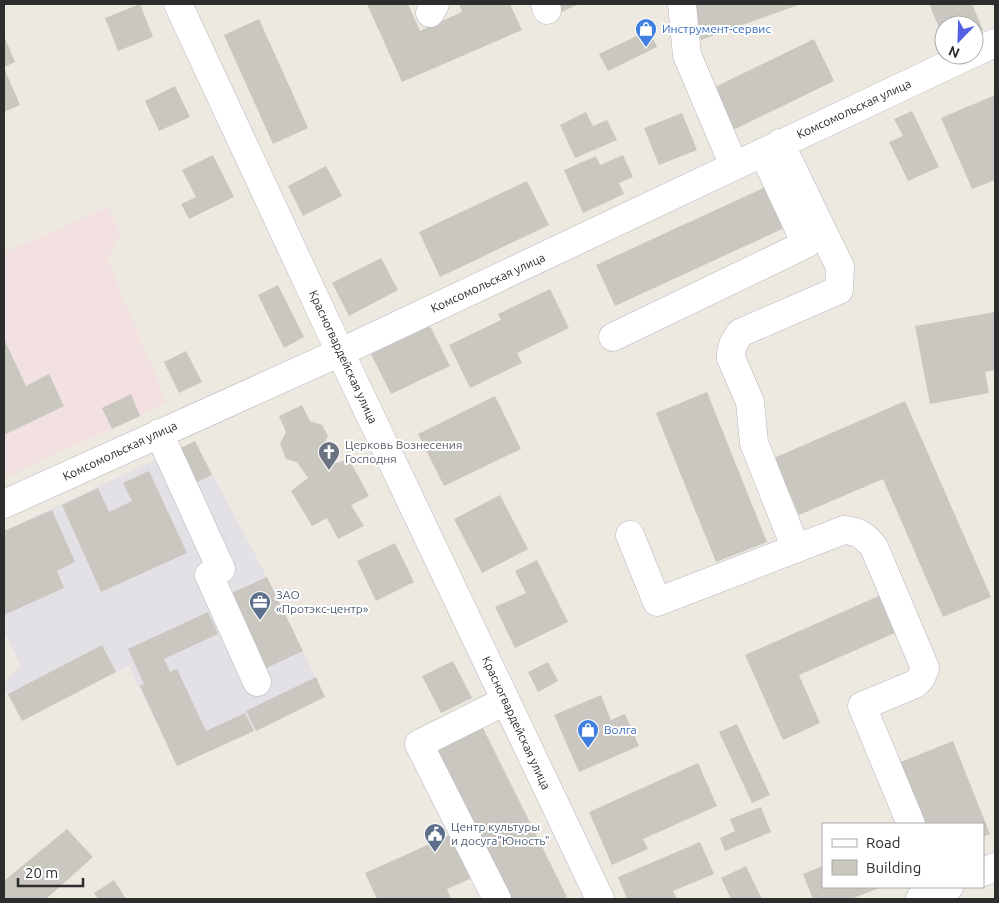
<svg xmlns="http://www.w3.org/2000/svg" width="999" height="903" viewBox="0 0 999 903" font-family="Ubuntu,sans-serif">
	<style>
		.industrial { fill: #e3e1e6 }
		.medical { fill: #f2e1e0 }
		.building { fill: #c9c7bf }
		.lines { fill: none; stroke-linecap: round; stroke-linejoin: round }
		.minor-casing { stroke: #b5b5bf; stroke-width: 29 }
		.minor { stroke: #fff; stroke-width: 28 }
		.labels { text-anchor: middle; stroke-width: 4; stroke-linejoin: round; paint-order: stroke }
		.shop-label { font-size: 12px; fill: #366cbe; stroke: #fff; text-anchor: start }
		.street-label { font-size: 12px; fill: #2d2d2d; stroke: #fff }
		.worship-label { font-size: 12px; fill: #5b616d; stroke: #fff; text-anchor: start }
		.service-label { font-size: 12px; fill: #4e5e75; stroke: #fff; text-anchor: start }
	</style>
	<rect width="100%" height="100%" fill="#ede9e1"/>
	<path class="industrial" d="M195,441L267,577L325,697L177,766L129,666L22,721L4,687V683L20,665L4,630V531Z"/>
	<path class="medical" d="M108,207L120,234L108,261L167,403L4,478V253Z"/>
	<path class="building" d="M140,4L153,37L118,51L105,18Z
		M367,4H408L420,31L462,12L459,4H510L522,30L402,82Z
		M552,4H579L557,14Z
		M689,4H801L701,40Z
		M929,4H972L983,30L974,34V25H944V39Z
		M259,19L308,128L273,144L224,35Z
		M649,30L657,47L608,71L599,54Z
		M4,36L15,62L4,67Z
		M814,39L834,81L733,130L713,88Z
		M4,68L20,105L4,112Z
		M175,86L190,117L159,131L145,101Z
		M995,95V180L972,189L941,118Z
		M912,111L939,167L908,181L889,142L903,136L894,119Z
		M586,112L593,126L607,120L617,140L575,158L560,125Z
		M682,113L697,150L659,165L644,128Z
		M213,155L234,197L189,219L181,204L196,197L182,170Z
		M623,155L633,177L619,183L624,194L583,213L564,170L596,156L600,165Z
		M326,166L342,196L303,216L288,186Z
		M527,181L549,225L440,277L419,232Z
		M772,184L791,225L615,306L596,265Z
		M381,258L398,290L349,316L332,283Z
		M278,285L304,337L284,348L258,295Z
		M550,289L569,328L517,353L522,363L470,388L449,345L501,320L498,314Z
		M995,312V370L985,372L989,393L930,404L915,326Z
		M430,326L450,366L391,394L371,354Z
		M4,339L26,386L49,374L64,406L4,435Z
		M186,351L202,382L179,393L164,362Z
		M707,392L767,542L716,562L656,413Z
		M131,394L140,416L112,429L102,408Z
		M495,396L521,449L444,486L418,434Z
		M905,401L991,597L943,617L883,479L799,515L774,458Z
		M302,405L310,421L322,425L328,436L322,449L330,465L349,459L369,496L351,505L364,526L338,539L327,518L312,526L291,491L308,478L297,462L286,459L280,444L286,432L279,416Z
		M195,441L212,475L191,485L175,451Z
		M149,471L187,553L101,592L62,505L98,488L109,512L132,501L123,483Z
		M500,495L528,549L482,573L454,519Z
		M52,510L75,562L57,571L64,588L4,615V531Z
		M395,543L414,582L376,601L357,561Z
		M537,560L568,622L515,648L495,607L526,593L515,571Z
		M267,577L303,651L262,670L227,595Z
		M881,595L897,632L799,675L820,723L783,740L745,655Z
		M208,612L218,634L164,659L170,672L177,669L206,731L245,713L254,731L177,766L140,686L144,684L128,649Z
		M102,645L116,672L22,721L8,694Z
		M453,661L472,698L441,713L422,676Z
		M548,662L558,681L538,692L528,672Z
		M316,677L325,697L256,731L246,711Z
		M601,695L611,720L625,714L639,746L579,772L554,715Z
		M480,722L567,897L563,899H503L427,748Z
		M737,724L770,795L752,803L719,732Z
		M953,741L990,834L983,837V824H922L898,763Z
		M698,763L717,806L643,839L648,849L612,865L589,812Z
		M761,807L771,832L725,851L720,838L735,831L730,819Z
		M67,829L93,857L46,899H4V881Z
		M452,834L472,878L447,889L451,899H377L365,873Z
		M700,842L714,874L673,891L677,899H627L618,877Z
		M746,866L762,899H731L721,878Z
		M823,866V887H882L851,899H813L803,874Z
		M114,880L126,899H98L94,893Z"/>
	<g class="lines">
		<g class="minor-casing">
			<path id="minor" d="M178,4L340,352L600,899
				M545,4L547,10
				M682,4L687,55L734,166
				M430,13L435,4
				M974,53L995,43
				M780,143L840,267L839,290L740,333C734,342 730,348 731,358L750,402L754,443L796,549
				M613,337L806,244L763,152
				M159,433L221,569L209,575L257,682
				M4,504L354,346L969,55
				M630,535L657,602L844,530C858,531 865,536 874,547L925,668L921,678L915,684L862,706L911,824
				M983,872L995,867
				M497,899L419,744L505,701
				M920,899L949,887"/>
		</g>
		<use href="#minor" class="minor"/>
	</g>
	<defs>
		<g id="shop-pin" transform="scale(1.125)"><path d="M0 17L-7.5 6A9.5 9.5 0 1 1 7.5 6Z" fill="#3f7fe0" stroke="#fff"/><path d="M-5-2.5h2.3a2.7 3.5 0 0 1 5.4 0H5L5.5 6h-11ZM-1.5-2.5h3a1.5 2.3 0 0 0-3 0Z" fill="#fff"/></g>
		<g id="church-pin" transform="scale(1.125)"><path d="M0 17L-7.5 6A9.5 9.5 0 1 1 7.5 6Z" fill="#6b7280" stroke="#fff"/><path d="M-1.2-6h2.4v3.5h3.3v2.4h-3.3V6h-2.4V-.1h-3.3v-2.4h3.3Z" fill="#fff"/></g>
		<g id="office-pin" transform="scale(1.125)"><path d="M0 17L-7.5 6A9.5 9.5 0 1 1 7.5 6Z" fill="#5c6f8a" stroke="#fff"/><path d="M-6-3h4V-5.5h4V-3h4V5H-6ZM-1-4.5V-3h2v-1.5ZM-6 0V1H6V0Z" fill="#fff"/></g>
		<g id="civic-pin" transform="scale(1.125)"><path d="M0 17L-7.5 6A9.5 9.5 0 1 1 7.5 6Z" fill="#5c6f8a" stroke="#fff"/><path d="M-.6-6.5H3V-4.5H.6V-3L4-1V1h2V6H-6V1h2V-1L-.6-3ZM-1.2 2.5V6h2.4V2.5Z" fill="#fff"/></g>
	</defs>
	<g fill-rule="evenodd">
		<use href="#shop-pin" x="646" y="29"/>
		<use href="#church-pin" x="329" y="452"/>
		<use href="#office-pin" x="260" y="602"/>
		<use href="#shop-pin" x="588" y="730"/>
		<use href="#civic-pin" x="435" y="834"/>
	</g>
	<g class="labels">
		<g class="shop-label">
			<text x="662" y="33">Инструмент-сервис</text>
			<text x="604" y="734">Волга</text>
		</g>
		<g class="street-label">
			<text transform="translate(854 109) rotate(-25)" y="4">Комсомольская улица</text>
			<text transform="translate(488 283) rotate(-25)" y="4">Комсомольская улица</text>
			<text transform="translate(343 357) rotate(65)" y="4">Красногвардейская улица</text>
			<text transform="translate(120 451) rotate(-25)" y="4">Комсомольская улица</text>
			<text transform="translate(516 723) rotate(65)" y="4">Красногвардейская улица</text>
		</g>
		<g class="worship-label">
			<text x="345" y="449">Церковь Вознесения<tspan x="345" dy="14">Господня</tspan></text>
		</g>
		<g class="service-label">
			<text x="276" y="599">ЗАО<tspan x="276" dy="14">«Протэкс-центр»</tspan></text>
			<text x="451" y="831">Центр культуры<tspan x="451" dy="14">и досуга"Юность"</tspan></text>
		</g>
	</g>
	<rect width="999" height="903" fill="none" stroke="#2d2d2d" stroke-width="10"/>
	<rect x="822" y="823" width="162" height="65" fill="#ffffff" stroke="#ababab"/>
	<rect x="832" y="839" width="25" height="8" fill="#ffffff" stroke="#ababab"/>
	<text x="866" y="848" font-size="15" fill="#2d2d2d">Road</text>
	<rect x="832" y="860" width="25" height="15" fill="#c9c7bf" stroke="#ababab"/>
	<text x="866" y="873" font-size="15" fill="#2d2d2d">Building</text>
	<g transform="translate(959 40) rotate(203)"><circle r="24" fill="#ffffff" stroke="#ababab"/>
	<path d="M0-4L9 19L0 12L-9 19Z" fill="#555ee5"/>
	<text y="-8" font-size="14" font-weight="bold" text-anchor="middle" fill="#2d2d2d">N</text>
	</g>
	<path d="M18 878v8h65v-8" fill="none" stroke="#2d2d2d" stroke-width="2.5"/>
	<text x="25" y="878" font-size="15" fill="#2d2d2d" stroke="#ffffff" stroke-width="4" paint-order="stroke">20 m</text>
</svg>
